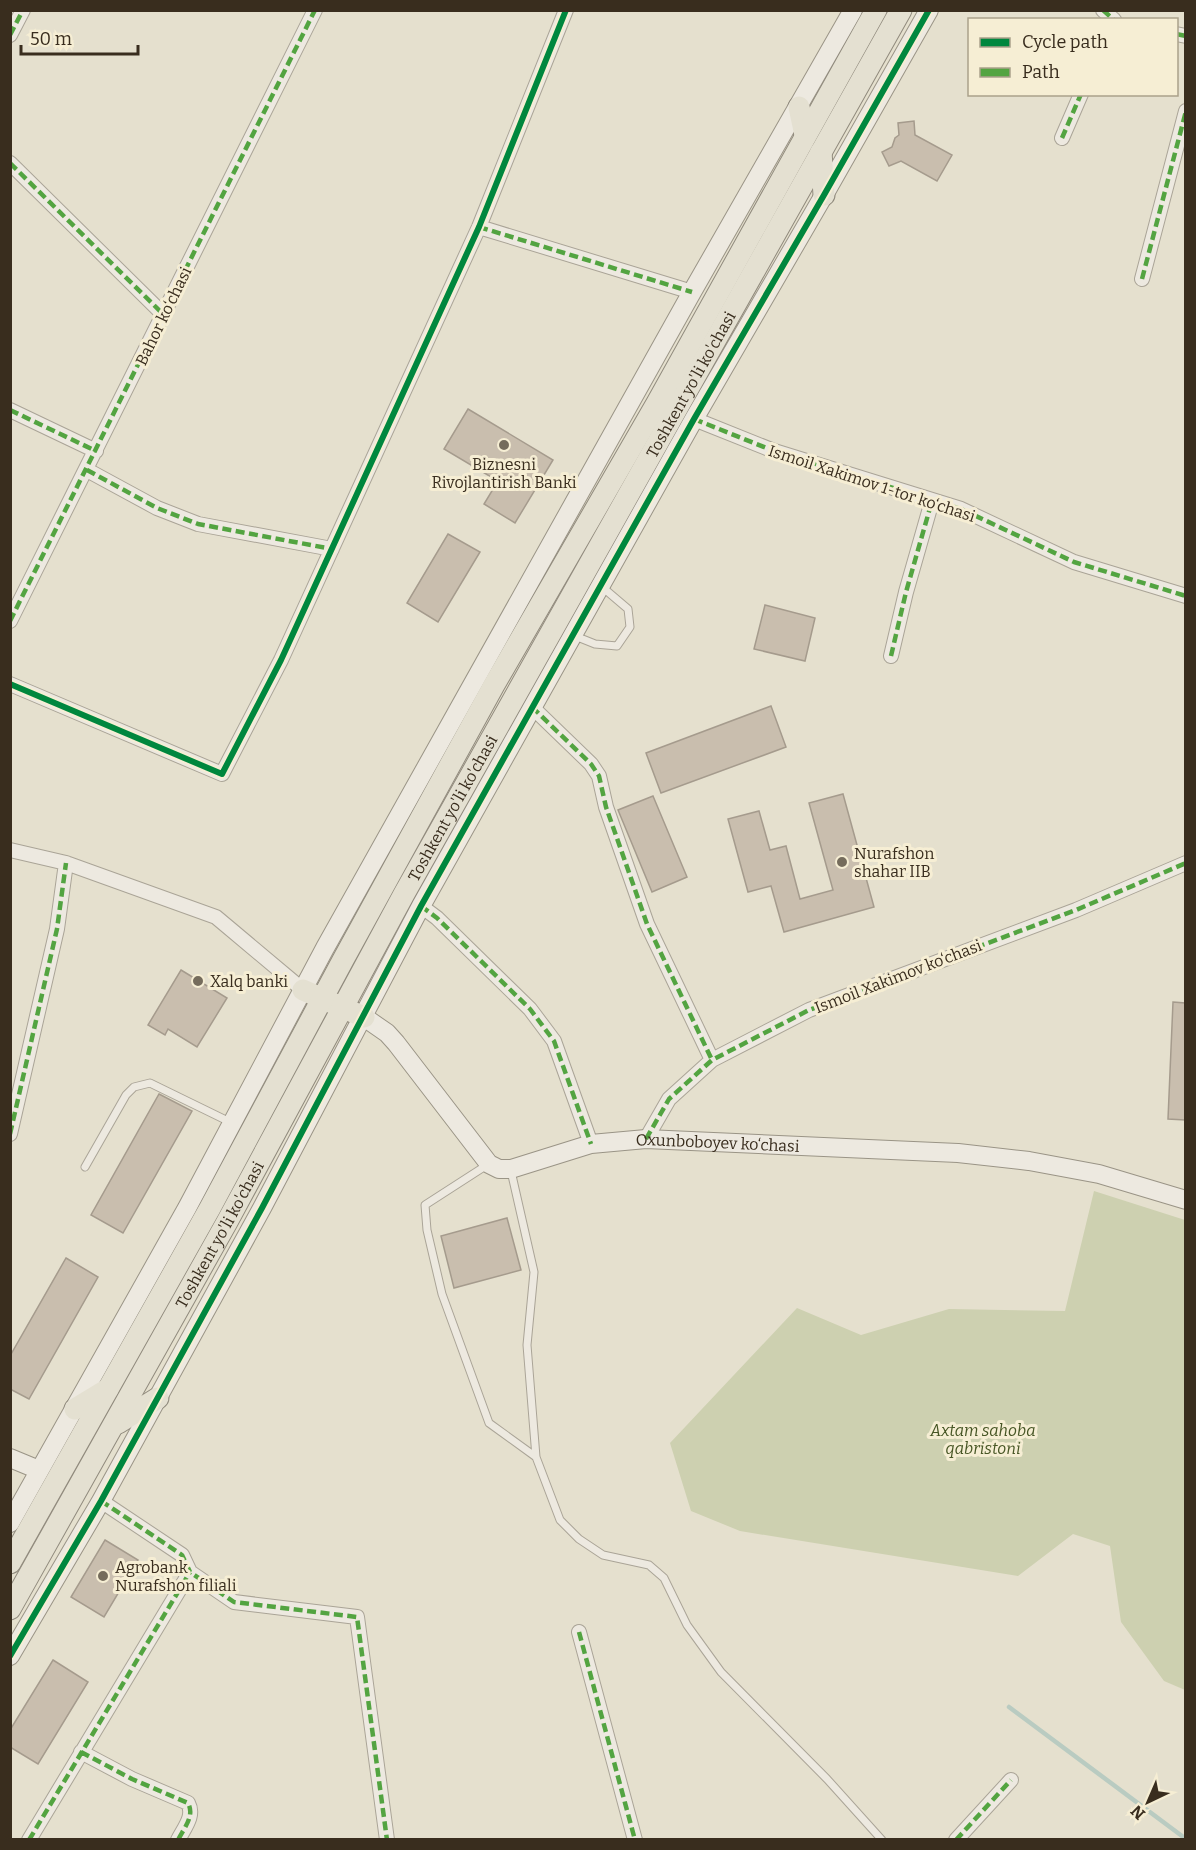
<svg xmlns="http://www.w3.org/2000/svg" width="1196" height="1850" viewBox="0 0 1196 1850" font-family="Bitter,serif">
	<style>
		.cemetery { fill: #cdd0b0 }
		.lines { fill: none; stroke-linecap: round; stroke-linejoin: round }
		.stream { stroke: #b9cbc1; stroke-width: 4.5 }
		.building { fill: #c9beae; stroke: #a59b8d; stroke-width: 1.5 }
		.lane-casing { stroke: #aaa497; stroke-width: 9 }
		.street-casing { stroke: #aaa497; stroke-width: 16 }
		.secondary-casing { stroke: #9a9486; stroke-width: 20 }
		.primary-casing { stroke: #908a7d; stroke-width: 23 }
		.lane { stroke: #ede9e0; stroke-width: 7 }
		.street { stroke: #ede9e0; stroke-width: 14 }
		.secondary { stroke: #ede9e0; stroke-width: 18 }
		.primary { stroke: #e4e0d1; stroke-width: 21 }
		.quiet { stroke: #53a441; stroke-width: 4.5; stroke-dasharray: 9 4.5; stroke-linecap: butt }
		.cycleway-casing { stroke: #f6eed4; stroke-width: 10 }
		.cycleway { stroke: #00873e; stroke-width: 6 }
		.poi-dot { fill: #756c5c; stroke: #f6eed4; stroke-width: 2 }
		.labels { text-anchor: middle; stroke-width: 6; stroke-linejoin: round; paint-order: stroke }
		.street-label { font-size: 16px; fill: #392d1e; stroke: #f6eed4 }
		.poi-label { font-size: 16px; fill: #392d1e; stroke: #f6eed4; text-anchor: start }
		.park-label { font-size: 16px; font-style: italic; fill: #475625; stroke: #f6eed4 }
	</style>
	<rect width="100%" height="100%" fill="#e5e0ce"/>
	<path class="cemetery" d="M1094,1191L1185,1220V1690L1164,1681L1121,1622L1110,1546L1073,1534L1018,1576L740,1531L691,1511L670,1443L797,1308L861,1335L949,1309L1065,1311Z"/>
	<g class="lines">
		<path class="stream" d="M1009,1707L1186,1839"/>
	</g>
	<path class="building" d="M914,121L915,135L952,155L937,181L901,161L889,166L882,152L892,147L895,138L899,135L898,123Z
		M468,409L553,460L515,523L484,504L498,481L444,449Z
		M448,534L480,552L438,622L407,603Z
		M765,605L815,618L805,661L754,649Z
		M771,706L786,747L661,793L646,753Z
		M843,794L874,907L784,932L771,886L748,892L728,819L759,811L770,850L786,846L800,899L833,890L809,803Z
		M653,796L687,877L652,892L618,810Z
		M181,970L227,998L197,1047L168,1029L165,1035L148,1025Z
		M1173,1002L1185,1003V1120L1168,1119Z
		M159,1094L192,1111L123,1233L91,1215Z
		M507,1218L521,1270L454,1288L441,1236Z
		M66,1258L98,1277L29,1399L10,1389V1356Z
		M105,1540L138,1560L104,1617L71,1597Z
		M53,1660L88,1682L38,1764L10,1747V1730Z"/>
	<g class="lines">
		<g class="lane-casing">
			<path id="lane" d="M575,636L595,644L617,646L630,627L628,609L601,586
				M487,1165L425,1205L427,1230L442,1294L489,1423L536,1457
				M85,1167L126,1095L134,1087L150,1083L232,1123
				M511,1171L534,1272L527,1345L536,1457L560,1520L579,1539L603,1555L649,1565L664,1578L687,1625L721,1672L827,1779L882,1840"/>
		</g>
		<g class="street-casing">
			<path id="street" d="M1103,10L1114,20
				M1176,34L1186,36
				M10,35L23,10
				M1062,138L1081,94
				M10,163L164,315
				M479,227L692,292
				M1142,279L1186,111
				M10,410L96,451
				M694,419L774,451L961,509L1074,562L1186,596
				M87,470L157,508L198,524L332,549
				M10,621L315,10
				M891,656L906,592L932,501
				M10,684L222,774L281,660L479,227L566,10
				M532,707L591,764L599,776L606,807L647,924L712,1060
				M10,850L66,863L216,917L303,990
				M421,906L437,918L530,1009L554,1041L591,1144
				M10,1134L57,929L66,863
				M646,1139L669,1099L712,1060L809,1010L1076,910L1186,863
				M101,1501L182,1555L190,1572L234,1602L357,1617L387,1840
				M579,1632L635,1840
				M81,1752L132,1779L188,1803C195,1816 184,1828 178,1840
				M29,1840L190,1572
				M956,1840L1011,1780"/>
		</g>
		<g class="secondary-casing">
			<g id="secondary">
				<path id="s1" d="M364,1017L387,1033L396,1043L489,1164L499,1169H511L591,1144L646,1139L958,1153L1029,1161L1099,1174L1186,1200"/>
				<path d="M10,1458L39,1470"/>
				<path d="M10,1523L187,1208L325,948L692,292L853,10"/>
				<path d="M10,1656L101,1501L262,1208L421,906L694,419L824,195L929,10"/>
			</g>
		</g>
		<g class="primary-casing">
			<g id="primary">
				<path d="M799,107L805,135"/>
				<path d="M821,152L824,195"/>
				<path d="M303,990L364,1017"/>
				<path d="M75,1409L108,1389"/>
				<path d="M118,1423L158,1398"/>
				<path d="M10,1563L210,1208L343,960L494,685L657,403L876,10"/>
				<path id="s2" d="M10,1609L227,1222L404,894L901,10"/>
			</g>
		</g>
		<use href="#lane" class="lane"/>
		<use href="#street" class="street"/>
		<use href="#secondary" class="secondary"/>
		<use href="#primary" class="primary"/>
		<path class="quiet" d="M1103,10L1114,20
			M1176,34L1186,36
			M10,35L23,10
			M1062,138L1081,94
			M10,163L164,315
			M479,227L692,292
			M1142,279L1186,111
			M10,410L96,451
			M694,419L774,451L961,509L1074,562L1186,596
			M87,470L157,508L198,524L332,549
			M10,621L315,10
			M891,656L906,592L932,501
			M532,707L591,764L599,776L606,807L647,924L712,1060
			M421,906L437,918L530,1009L554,1041L591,1144
			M10,1134L57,929L66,863
			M646,1139L669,1099L712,1060L809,1010L1076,910L1186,863
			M101,1501L182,1555L190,1572L234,1602L357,1617L387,1840
			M579,1632L635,1840
			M81,1752L132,1779L188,1803C195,1816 184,1828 178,1840
			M29,1840L190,1572
			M956,1840L1011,1780"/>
		<g class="cycleway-casing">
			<path id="cycleway" d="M10,684L222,774L281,660L479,227L566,10
				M10,1656L101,1501L262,1208L421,906L694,419L824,195L929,10"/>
		</g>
		<use href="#cycleway" class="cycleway"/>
	</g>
	<g class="poi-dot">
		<circle cx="504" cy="445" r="6"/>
		<circle cx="842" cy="862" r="6"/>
		<circle cx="198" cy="981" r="6"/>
		<circle cx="103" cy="1576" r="6"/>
	</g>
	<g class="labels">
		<g class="street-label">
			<text transform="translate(163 316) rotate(-64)" y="6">Bahor ko‘chasi</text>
			<text dy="6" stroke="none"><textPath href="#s2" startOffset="1401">Toshkent yo'li ko'chasi</textPath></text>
			<text transform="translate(872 483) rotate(18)" y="6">Ismoil Xakimov 1-tor ko‘chasi</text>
			<text dy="6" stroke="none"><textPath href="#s2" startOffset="915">Toshkent yo'li ko'chasi</textPath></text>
			<text transform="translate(898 976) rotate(-21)" y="6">Ismoil Xakimov ko‘chasi</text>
			<text dy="6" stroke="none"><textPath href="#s1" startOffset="428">Oxunboboyev ko‘chasi</textPath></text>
			<text dy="6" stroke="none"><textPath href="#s2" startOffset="429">Toshkent yo'li ko'chasi</textPath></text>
		</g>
		<g class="poi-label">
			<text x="504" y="470" text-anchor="middle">Biznesni<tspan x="504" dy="18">Rivojlantirish Banki</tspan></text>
			<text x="854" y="859">Nurafshon<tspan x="854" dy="18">shahar IIB</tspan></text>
			<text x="210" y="987">Xalq banki</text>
			<text x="115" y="1573">Agrobank<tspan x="115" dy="18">Nurafshon filiali</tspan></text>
		</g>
		<g class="park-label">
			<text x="983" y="1436">Axtam sahoba<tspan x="983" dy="18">qabristoni</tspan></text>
		</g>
	</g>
	<rect width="1196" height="1850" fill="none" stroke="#392d1e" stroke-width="24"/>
	<rect x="968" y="18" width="210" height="78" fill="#f6eed4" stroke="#aaa18b" stroke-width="1.5"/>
	<rect x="980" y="38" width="30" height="9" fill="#00873e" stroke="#aaa18b" stroke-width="1.5"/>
	<text x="1022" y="48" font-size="18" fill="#392d1e">Cycle path</text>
	<rect x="980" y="68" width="30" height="9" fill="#53a441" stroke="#aaa18b" stroke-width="1.5"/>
	<text x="1022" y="78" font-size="18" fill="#392d1e">Path</text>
	<g transform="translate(1148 1802) rotate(224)" stroke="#f6eed4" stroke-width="4.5" paint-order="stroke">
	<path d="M0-4.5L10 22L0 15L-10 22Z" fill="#392d1e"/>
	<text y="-9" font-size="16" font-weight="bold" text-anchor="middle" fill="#392d1e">N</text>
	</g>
	<path d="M21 45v9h117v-9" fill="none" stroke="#392d1e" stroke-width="3"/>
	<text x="30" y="45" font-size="18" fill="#392d1e" stroke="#f6eed4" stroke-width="4.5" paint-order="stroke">50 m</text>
</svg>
